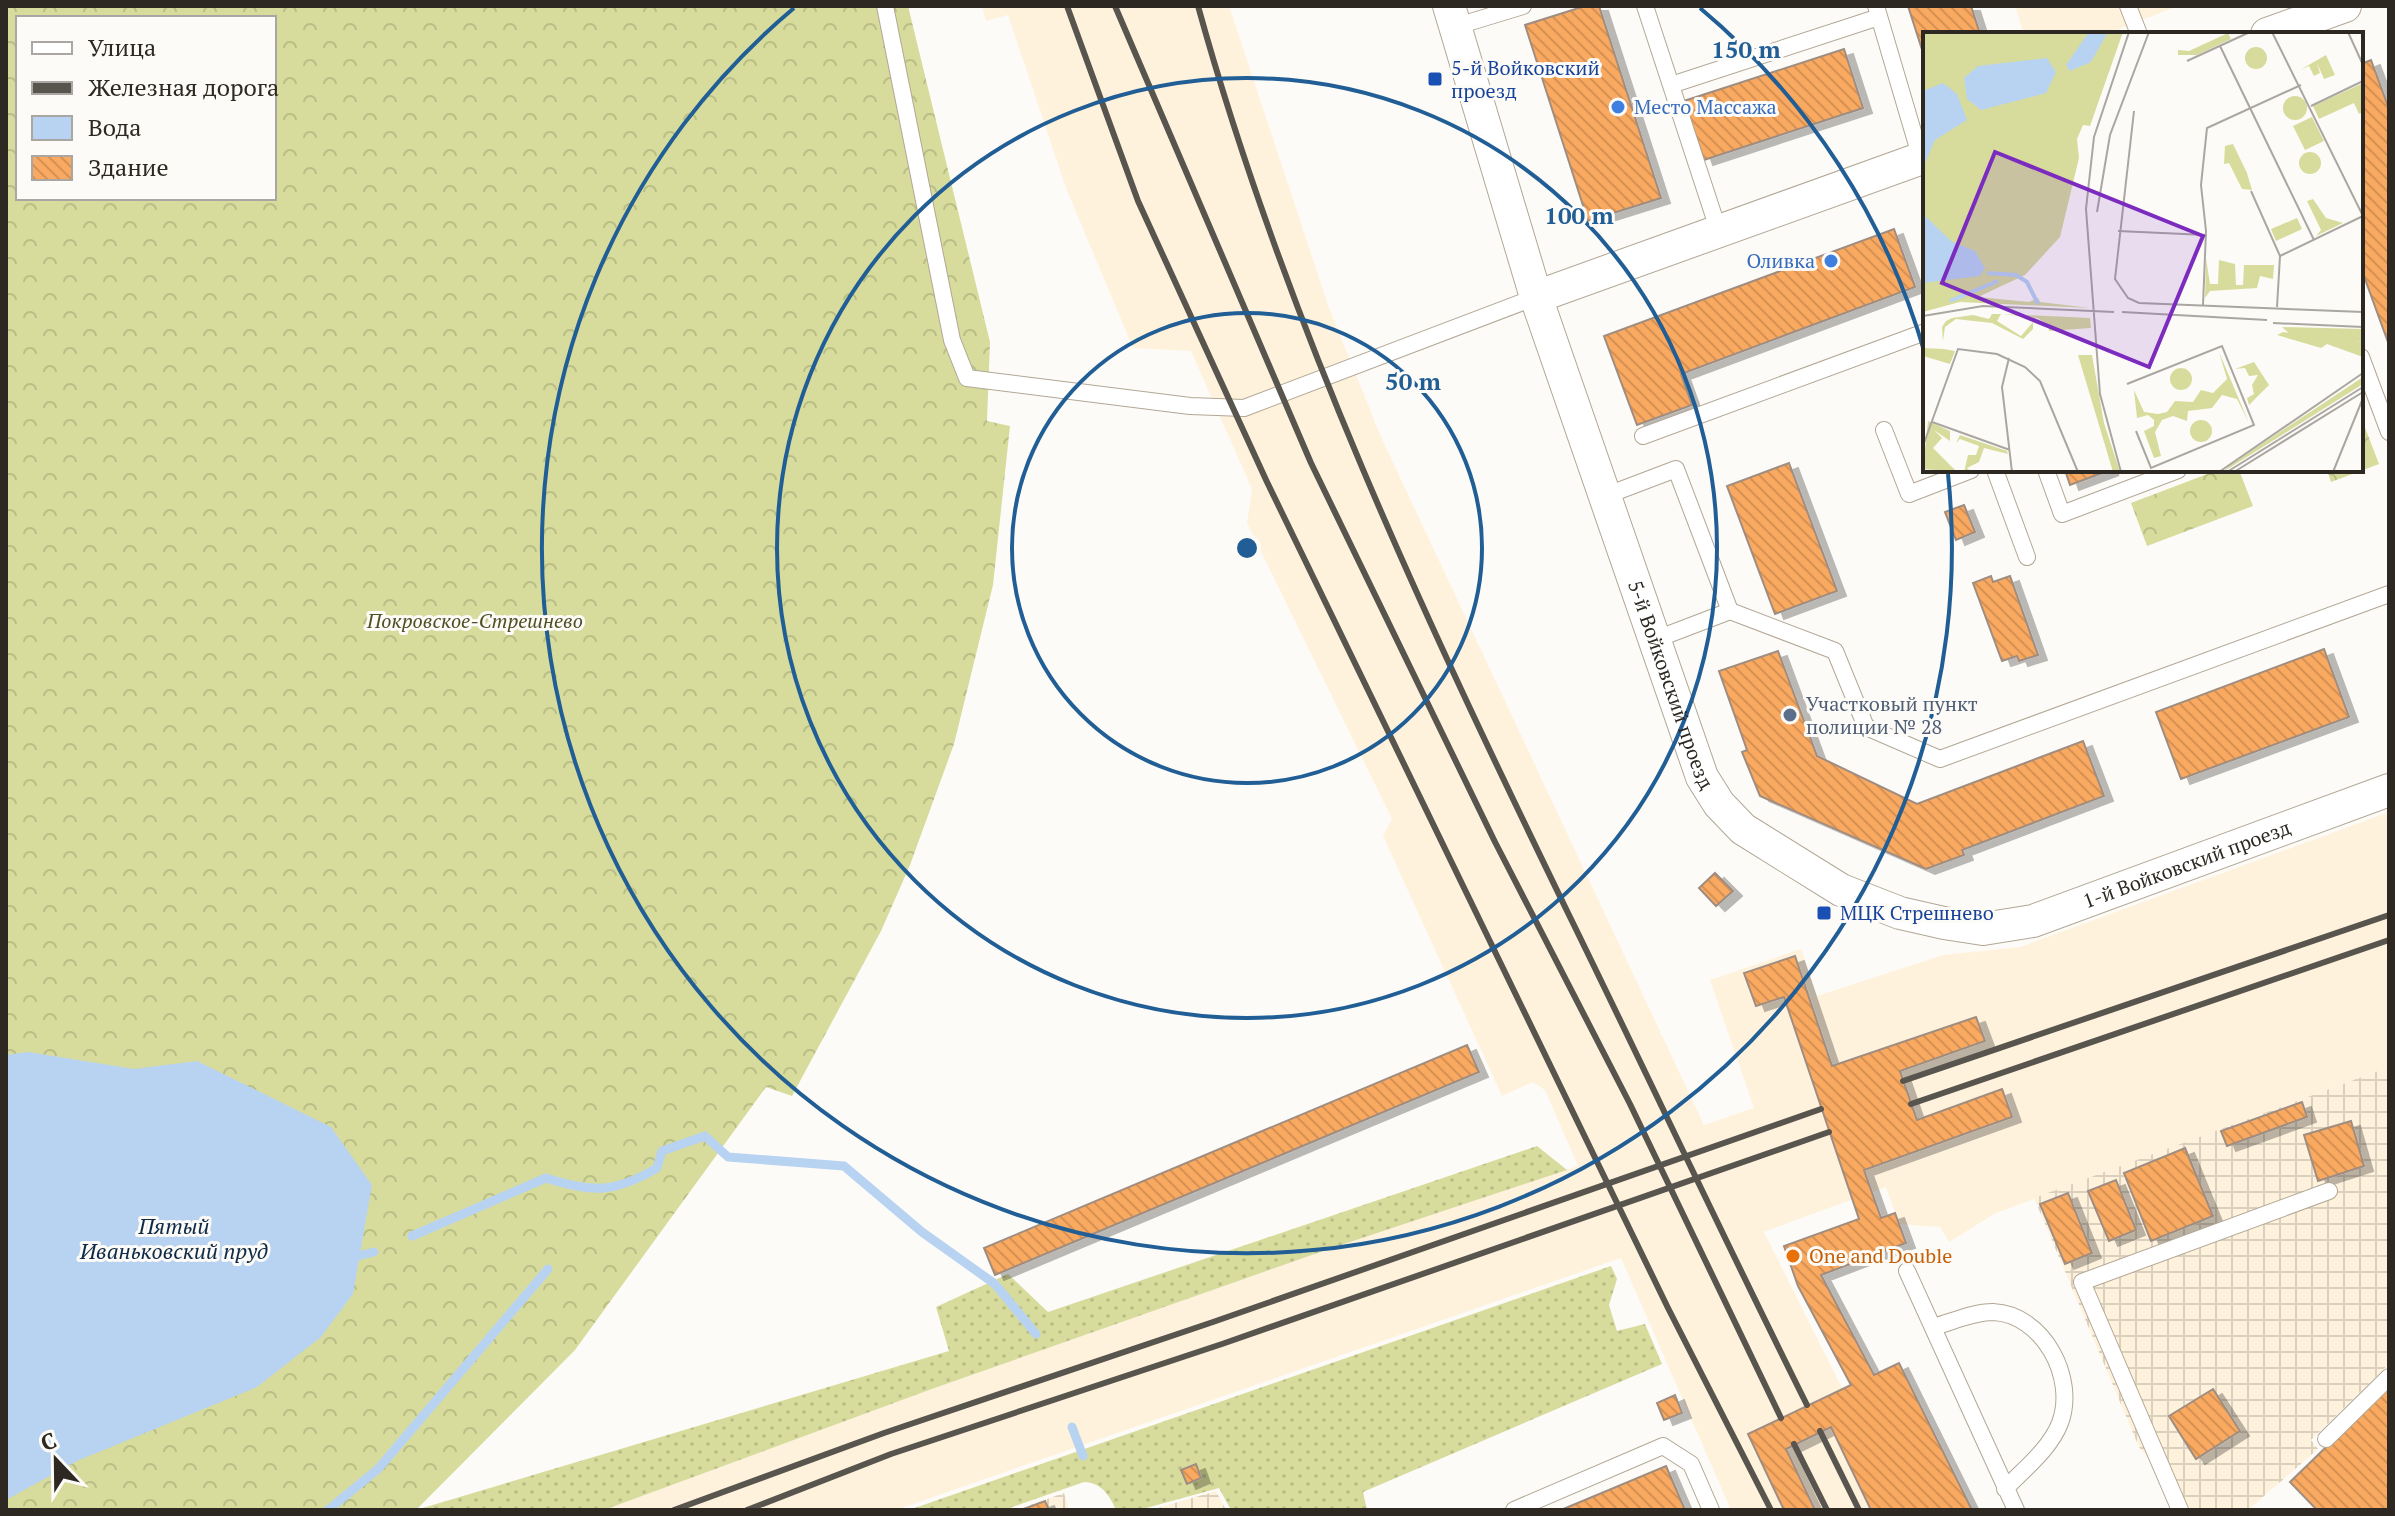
<svg xmlns="http://www.w3.org/2000/svg" width="2395" height="1516" viewBox="0 0 2395 1516" font-family="'PT Serif',serif">
	<style>
		.built { fill: #fff2dd }
		.industrial { fill: url(#industrial-grid) }
		.grass { fill: url(#grass-dots) }
		.forest { fill: url(#forest-crowns); fill-rule: evenodd }
		.water { fill: #b8d3f1 }
		.lines { fill: none; stroke-linecap: round; stroke-linejoin: round }
		.stream { stroke: #b8d3f1; stroke-width: 9 }
		.building { fill: url(#building-back-hatch); stroke: #9e8d80; stroke-width: 2; filter: url(#shadow) }
		.service-casing { stroke: #b2a795; stroke-width: 18 }
		.minor-casing { stroke: #b2a795; stroke-width: 34 }
		.service { stroke: #fff; stroke-width: 16 }
		.minor { stroke: #fff; stroke-width: 32 }
		.rail { stroke: #58544e; stroke-width: 6 }
		.ring { fill: none; stroke: #205e95; stroke-width: 4 }
		.transit-dot { fill: #1a4fb4; stroke: #fdfbf7; stroke-width: 3 }
		.shop-dot { fill: #3f7fe0; stroke: #fdfbf7; stroke-width: 3 }
		.service-dot { fill: #5c6f8a; stroke: #fdfbf7; stroke-width: 3 }
		.food-dot { fill: #e8710a; stroke: #fdfbf7; stroke-width: 3 }
		.labels { text-anchor: middle; stroke-width: 6; stroke-linejoin: round; paint-order: stroke }
		.transit-label { font-size: 20px; fill: #164399; stroke: #fdfbf7; text-anchor: start }
		.shop-label { font-size: 20px; fill: #366cbe; stroke: #fdfbf7; text-anchor: start }
		.park-label { font-size: 20px; font-style: italic; fill: #4d4f24; stroke: #fdfbf7 }
		.street-label { font-size: 20px; fill: #2d2922; stroke: #fdfbf7 }
		.service-label { font-size: 20px; fill: #4e5e75; stroke: #fdfbf7; text-anchor: start }
		.food-label { font-size: 20px; fill: #c56008; stroke: #fdfbf7; text-anchor: start }
		.water-label { font-size: 22px; font-style: italic; fill: #0e2a47; stroke: #fdfbf7 }
		.inset-river { fill: none; stroke: #b8d3f1; stroke-width: 4 }
		.inset-road { fill: none; stroke: #aaa7a2; stroke-width: 2 }
		.view { fill: #7b2cbf; fill-opacity: 0.15; stroke: #7b2cbf; stroke-width: 4 }
		.inset-edge { fill: none; stroke: #2d2922; stroke-width: 4 }
		.centre { fill: #205e95; stroke: #fdfbf7; stroke-width: 4 }
		.ring-label { font-size: 24px; text-anchor: middle; font-weight: bold; fill: #205e95; stroke: #fdfbf7; stroke-width: 6; stroke-linejoin: round; paint-order: stroke }
	</style>
	<defs>
		<pattern id="industrial-grid" width="8" height="8" patternUnits="userSpaceOnUse" patternTransform="scale(2)"><rect width="8" height="8" fill="#fff2dd"/><path d="M0 4h8M4 0v8" fill="none" stroke="#dbd0bd"/></pattern>
		<pattern id="grass-dots" width="8" height="8" patternUnits="userSpaceOnUse" patternTransform="scale(2)"><rect width="8" height="8" fill="#d7dc9c"/><path d="M2 2h.1M6 6h.1" fill="none" stroke="#b9bd86" stroke-width="1.8" stroke-linecap="round"/></pattern>
		<pattern id="forest-crowns" width="20" height="18" patternUnits="userSpaceOnUse" patternTransform="scale(2)"><rect width="20" height="18" fill="#d7dc9c"/><path d="M2 6a3 3 0 1 1 6 0M12 15a3 3 0 1 1 6 0" fill="none" stroke="#b9bd86"/></pattern>
		<pattern id="building-back-hatch" width="6" height="6" patternUnits="userSpaceOnUse" patternTransform="scale(2)"><rect width="6" height="6" fill="#f9a961"/><path d="M-1 5l2 2M0 0l6 6M5-1l2 2" fill="none" stroke="#d69154"/></pattern>
		<filter id="shadow"><feDropShadow dx="9" dy="5" stdDeviation="0" flood-color="#0004"/></filter>
	</defs>
	<rect width="100%" height="100%" fill="#fdfbf7"/>
	<path class="built" d="M982,6H1229L1329,308L1381,437L1704,1125L1754,1108L1710,980L1801,949L1817,996L1943,955L2020,947L2389,812V1067L1994,1214L1949,1242L1940,1227L1899,1224L1886,1187L1764,1232L1903,1510H1731L1621,1258L896,1510H604L929,1390L1329,1249L1578,1166L1545,1090L1533,1082L1502,1096L1383,836L1392,819L1247,523L1252,489L1191,351L1133,348L1066,188L1008,15L986,21Z
		M2015,6H2178L2107,34H2024Z"/>
	<path class="industrial" d="M2389,1067V1364L2311,1440L2318,1449L2248,1510H2187L2139,1447L2034,1198Z
		M1216,1491L1226,1510H1151Z
		M1064,1493L1069,1510H1016Z"/>
	<path class="grass" d="M1537,1146L1567,1170L1329,1249L929,1390L604,1510H416L949,1351L936,1307L1008,1274L1048,1312Z
		M1611,1266L1617,1279L1609,1305L1617,1331L1645,1324L1662,1364L1363,1492L1367,1510H1231L1219,1488L1139,1510H1116C1110,1496 1101,1482 1084,1482L1004,1510H909Z"/>
	<path class="forest" d="M6,6H908L990,342L987,421L1010,426L993,585L954,744L910,865L881,931L792,1096L766,1087L575,1350L416,1510H6ZM18,18H274V198H18Z
		M2361,417L2379,464L2331,482L2327,470H2361Z
		M2218,470H2239L2253,506L2147,546L2131,503Z"/>
	<path class="water" d="M28,1052L134,1069L197,1061L331,1127L372,1185L353,1294L321,1337L257,1387L77,1461L6,1500V1055Z"/>
	<g class="lines">
		<path class="stream" d="M412,1236L546,1178C592,1193 615,1193 657,1168L662,1151L705,1136L728,1157L844,1166L922,1232L995,1284L1036,1334
			M346,1259L374,1252
			M1072,1427L1083,1456
			M328,1510L378,1469L548,1269"/>
	</g>
	<path class="building" d="M1585,6H1599L1661,198L1588,221L1525,25Z
		M1908,6H1971L1980,34H1925V59Z
		M1844,49L1863,108L1704,160L1684,101Z
		M2371,60L2389,109V345L2361,268V64Z
		M1894,229L1915,287L1681,374L1692,405L1637,425L1604,336Z
		M1789,463L1837,591L1775,614L1727,486Z
		M2065,470H2110L2070,485Z
		M1964,505L1975,532L1956,540L1945,512Z
		M1991,576L1993,582L2010,576L2038,655L2019,661L2017,656L2002,661L1973,583Z
		M2324,649L2349,717L2181,779L2156,712Z
		M1778,651L1817,756L1917,804L2083,741L2104,796L1962,850L1964,855L1926,869L1760,796L1742,752L1747,750L1719,671Z
		M1715,873L1733,891L1716,906L1699,888Z
		M1795,956L1832,1066L1976,1017L1985,1041L1900,1071L1917,1120L2002,1089L2012,1117L1864,1170L1881,1218L1895,1213L1906,1243L1821,1275L1874,1375L1899,1363L1972,1510H1871L1831,1427L1786,1449L1815,1510H1784L1748,1434L1851,1385L1798,1286L1784,1246L1859,1219L1784,997L1756,1006L1744,973Z
		M1467,1045L1479,1072L995,1275L984,1248Z
		M2302,1102L2307,1117L2227,1146L2221,1131Z
		M2351,1121L2364,1166L2318,1181L2304,1135Z
		M2185,1148L2213,1216L2151,1241L2124,1173Z
		M2116,1180L2136,1230L2109,1241L2088,1191Z
		M2068,1193L2092,1253L2065,1264L2040,1204Z
		M2389,1386V1510H2317L2290,1482Z
		M2213,1389L2240,1431L2196,1459L2169,1416Z
		M1675,1395L1682,1413L1664,1420L1657,1403Z
		M1196,1464L1201,1478L1187,1484L1181,1470Z
		M1666,1466L1685,1510H1561Z
		M1045,1501L1049,1510H1021Z"/>
	<g class="lines">
		<g class="service-casing">
			<path id="service" d="M885,6L952,340L967,378L1190,406L1244,408L1536,297
				M1645,6L1719,232
				M1876,6L1922,162
				M2128,6L2139,34
				M1454,27L1523,6
				M1671,85L1879,17
				M2361,357L2389,432
				M1884,430L1909,494L1971,470
				M1643,436L1925,332
				M1995,470L2027,557
				M2046,470L2062,514L2178,470
				M1605,496L1676,469L1730,611L1654,640
				M1730,611L1835,651L1866,727L1940,759L2389,594
				M1907,1271L2016,1510
				M1933,1327C1952,1322 1973,1312 1993,1312C2043,1314 2077,1378 2060,1423C2050,1449 2024,1469 2005,1489
				M2326,1439L2389,1377
				M1514,1510L1663,1446L1691,1464L1711,1510
				M2180,1510L2082,1282L2329,1191"/>
		</g>
		<g class="minor-casing">
			<g id="minor">
				<path id="s1" d="M1449,6L1536,297L1702,777L1719,804L1743,829L1841,890L1900,913L1944,923L1983,929L2033,921L2389,790"/>
				<path d="M2267,34L2345,6"/>
				<path d="M1536,297L1925,157"/>
			</g>
		</g>
		<use href="#service" class="service"/>
		<use href="#minor" class="minor"/>
		<path class="rail" d="M1067,6L1138,201L1267,482L1668,1308L1771,1510
			M1115,6L1311,463L1495,842L1630,1104L1781,1418
			M1198,6C1285,321 1426,621 1569,915C1649,1078 1726,1243 1807,1405
			M1903,1081L2389,915
			M1911,1104L2389,940
			M1820,1431L1859,1510
			M1794,1444L1827,1510
			M674,1510L884,1433L1213,1322L1821,1109
			M747,1510L891,1454L1222,1344L1829,1132"/>
	</g>
	<g class="ring">
		<circle cx="1247" cy="548" r="235"/>
		<circle cx="1247" cy="548" r="470"/>
		<path d="M1700 8A705 705 0 0 1 1925 354M1948 474A705 705 0 1 1 794 8"/>
	</g>
	<g class="transit-dot">
		<rect x="1427" y="71" width="16" height="16" rx="4"/>
		<rect x="1816" y="905" width="16" height="16" rx="4"/>
	</g>
	<g class="shop-dot">
		<circle cx="1618" cy="107" r="8"/>
		<circle cx="1831" cy="261" r="8"/>
	</g>
	<circle class="service-dot" cx="1790" cy="715" r="8"/>
	<circle class="food-dot" cx="1793" cy="1256" r="8"/>
	<g class="labels">
		<g class="transit-label">
			<text x="1451" y="75">5-й Войковский<tspan x="1451" dy="23">проезд</tspan></text>
			<text x="1840" y="920">МЦК Стрешнево</text>
		</g>
		<g class="shop-label">
			<text x="1634" y="114">Место Массажа</text>
			<text x="1815" y="268" text-anchor="end">Оливка</text>
		</g>
		<g class="park-label">
			<text x="475" y="628">Покровское-Стрешнево</text>
		</g>
		<g class="street-label">
			<text dy="7" stroke="none"><textPath href="#s1" startOffset="714">5-й Войковский проезд</textPath></text>
			<text dy="7" stroke="none"><textPath href="#s1" startOffset="1356">1-й Войковский проезд</textPath></text>
		</g>
		<g class="service-label">
			<text x="1806" y="711">Участковый пункт<tspan x="1806" dy="23">полиции № 28</tspan></text>
		</g>
		<g class="food-label">
			<text x="1809" y="1263">One and Double</text>
		</g>
		<g class="water-label">
			<text x="174" y="1234">Пятый<tspan x="174" dy="25">Иваньковский пруд</tspan></text>
		</g>
	</g>
	<g transform="translate(1923 32)">
		<rect width="440" height="440" fill="#fdfbf7"/>
		<path d="M55,265L106,270L115,266L117,270L167,276L36,270ZM79,282L167,286L168,296L126,299L125,292L114,286ZM359,295L440,297V310L369,304ZM0,316L21,317L32,319L27,332L0,324ZM155,323H169L181,391L197,440H190Z" fill="#d7dc9c"/>
		<path d="M0,0H200L167,94L160,93L154,107L156,126L137,205L102,243L55,265L0,280ZM305,1L308,7L274,23H255V18L266,19ZM322 26a11 11 0 1 1 22 0a11 11 0 1 1-22 0ZM403,23L412,43L401,47L394,31L397,41L391,44L386,34L377,38ZM438,52L440,80L436,82L431,71L396,87L390,74ZM360 76a12 12 0 1 1 24 0a12 12 0 1 1-24 0ZM389,85L401,109L382,118L370,94ZM310,112L324,141L329,158L319,157L306,131L301,132L302,114ZM376 131a11 11 0 1 1 22 0a11 11 0 1 1-22 0ZM390,167L403,186L420,191L393,204L398,198L384,169ZM374,186L379,197L353,209L348,197ZM283,226L287,252H295L296,228L312,232L313,253H320L321,233H351L350,247L337,244L334,256L287,259L282,266ZM69,282H78L74,289L98,304L110,290V297L100,307L69,291L33,287L22,295L20,309L19,295L23,289L29,286L50,283L66,287ZM360,300L440,310V325L404,312L398,316L354,303ZM296,320L326,391L314,367L299,363L289,376L265,379L264,389L250,384L239,388L232,400L238,424L231,426L221,399L231,394V388L225,383L214,386L211,358L221,380L235,382L244,380L252,369L270,370L278,358L290,361L304,347ZM331,330L346,353L326,373L324,366L331,362L329,353L335,343L326,344L322,336L312,337ZM247 347a11 11 0 1 1 22 0a11 11 0 1 1-22 0ZM440,345V352L300,440L307,433ZM267 399a11 11 0 1 1 22 0a11 11 0 1 1-22 0ZM5,389L27,399V409L11,398L19,406L10,416L34,440L0,437ZM37,403L84,419L85,422L61,416L56,430L44,436L49,440H41L45,423H53L56,414L37,407L33,411Z" fill="#d7dc9c"/>
		<path d="M166,0H185L168,30L147,39L143,33ZM124,26L133,40L123,61L58,78L44,67L41,46L55,34ZM20,51L34,62L44,88L12,108L0,136V59ZM0,182L28,209L52,219L62,236L57,244L0,251Z" fill="#b8d3f1"/>
		<path class="inset-river" d="M64,241L93,243L104,250L115,272M27,269L75,249"/>
		<path class="inset-road" d="M349,0L440,184L357,224M425,0L440,33M297,14L391,208M264,29L327,0M388,74L440,49M211,79L192,247L205,266L216,271L440,280M328,159L357,224L354,275M174,180L187,103L226,0M195,199L283,203M280,273L283,199L278,153L284,96L378,53M199,280L344,288M0,284L60,274L191,280M350,291L440,295M86,326L79,355L89,440M204,352L299,314L331,393L228,436L213,399M9,390L87,418M0,414L35,317L74,322L102,335L117,349L155,440M198,440L177,362L163,177L171,105L206,0M296,440L440,341M304,440L440,355M311,440L440,360M410,440L440,366"/>
		<path class="view" d="M72,120L280,204L226,335L19,251Z"/>
		<rect width="440" height="440" class="inset-edge"/>
	</g>
	<circle cx="1247" cy="548" r="12" class="centre"/>
	<g class="ring-label">
		<text x="1746" y="58">150 m</text>
		<text x="1579" y="224">100 m</text>
		<text x="1413" y="390">50 m</text>
	</g>
	<rect width="2395" height="1516" fill="none" stroke="#2d2922" stroke-width="16"/>
	<rect x="16" y="16" width="260" height="184" fill="#fdfbf7" stroke="#aaa7a2" stroke-width="2"/>
	<rect x="32" y="42" width="40" height="12" fill="#ffffff" stroke="#aaa7a2" stroke-width="2"/>
	<text x="88" y="56" font-size="24" fill="#2d2922">Улица</text>
	<rect x="32" y="82" width="40" height="12" fill="#58544e" stroke="#aaa7a2" stroke-width="2"/>
	<text x="88" y="96" font-size="24" fill="#2d2922">Железная дорога</text>
	<rect x="32" y="116" width="40" height="24" fill="#b8d3f1" stroke="#aaa7a2" stroke-width="2"/>
	<text x="88" y="136" font-size="24" fill="#2d2922">Вода</text>
	<rect x="32" y="156" width="40" height="24" fill="url(#building-back-hatch)" stroke="#aaa7a2" stroke-width="2"/>
	<text x="88" y="176" font-size="24" fill="#2d2922">Здание</text>
	<g transform="translate(56 1460) rotate(338)" stroke="#fdfbf7" stroke-width="6" paint-order="stroke">
	<path d="M0-6L14 30L0 20L-14 30Z" fill="#2d2922"/>
	<text y="-12" font-size="22" font-weight="bold" text-anchor="middle" fill="#2d2922">С</text>
	</g>
</svg>
